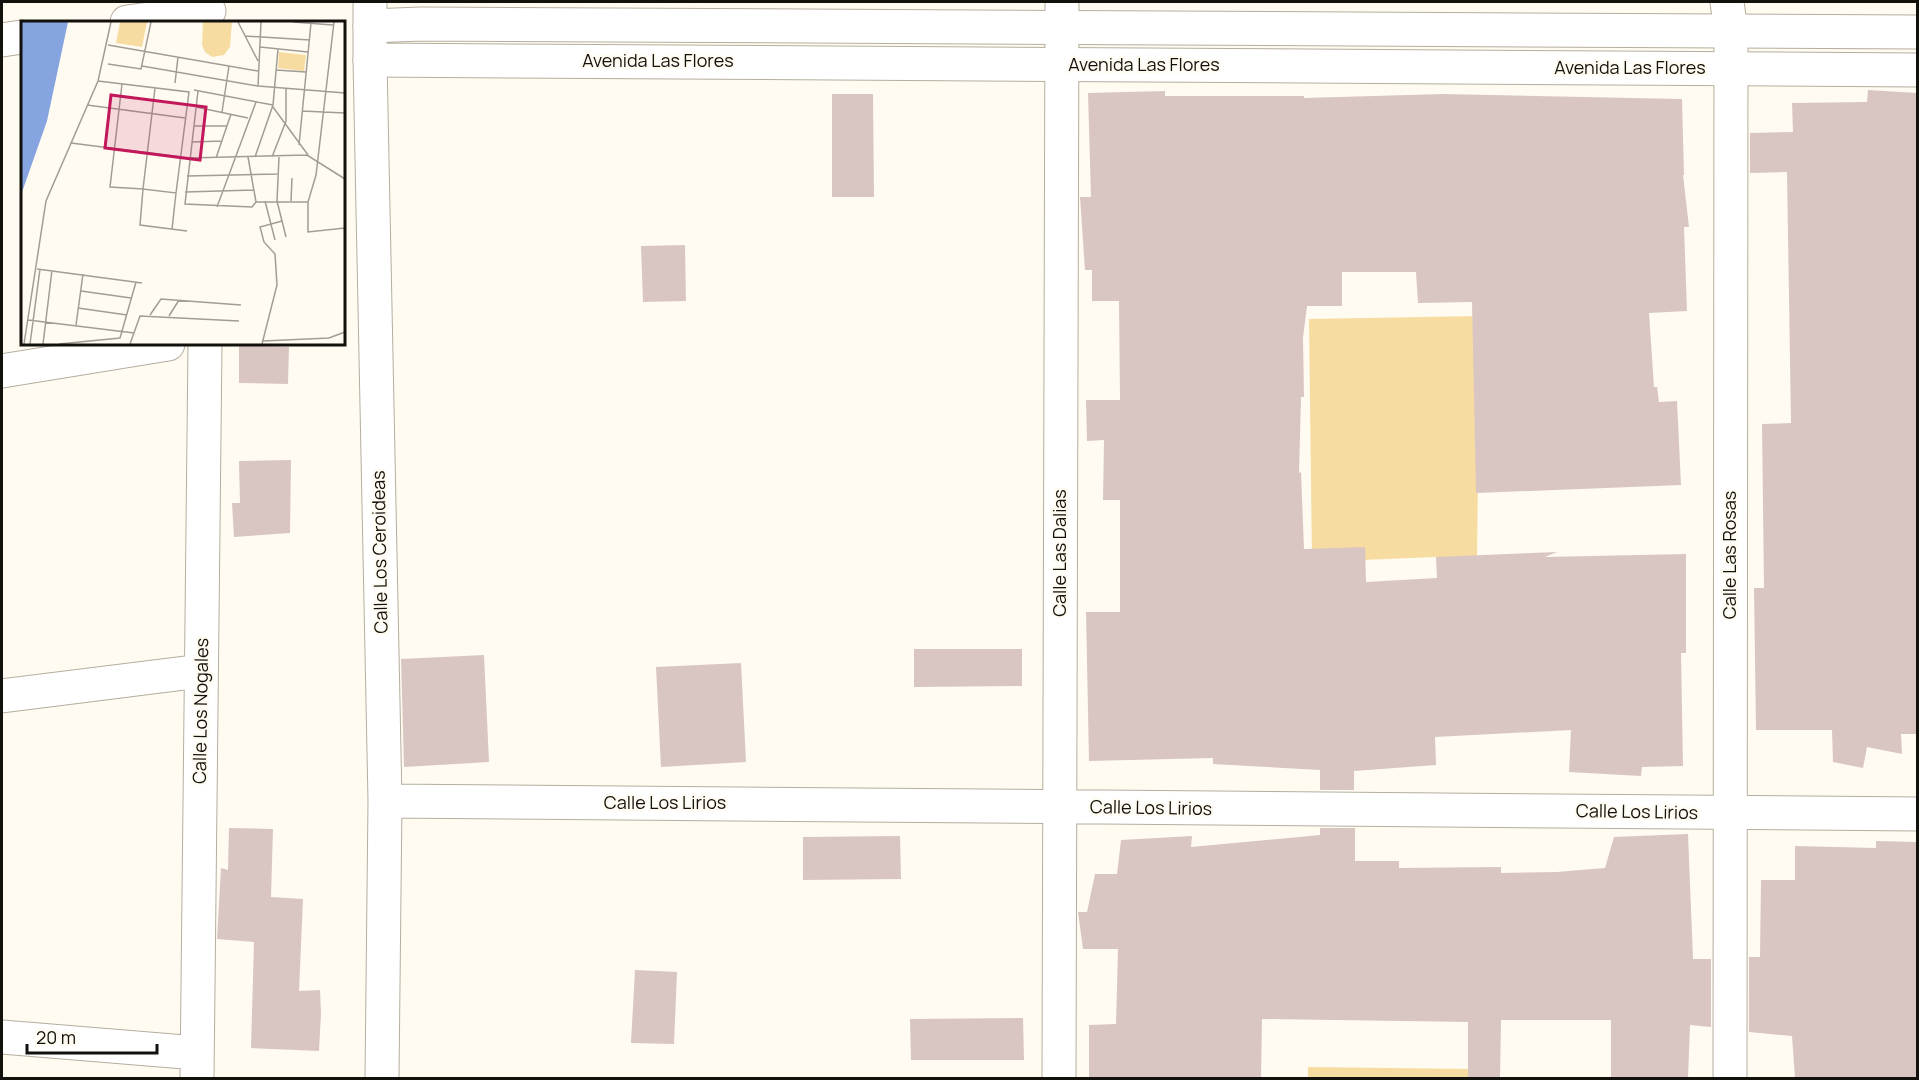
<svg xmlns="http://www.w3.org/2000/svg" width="1919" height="1080" viewBox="0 0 1919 1080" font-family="Manrope,sans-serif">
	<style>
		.green { fill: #f7dca1 }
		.building { fill: #d9c6c2 }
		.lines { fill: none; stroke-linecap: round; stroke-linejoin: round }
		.street-casing { stroke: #b5ae9f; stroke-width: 35 }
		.secondary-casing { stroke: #b5ae9f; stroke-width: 35 }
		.street { stroke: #fff; stroke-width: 33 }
		.secondary { stroke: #fff; stroke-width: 33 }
		.labels { text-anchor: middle; stroke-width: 4.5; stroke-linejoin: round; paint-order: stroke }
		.street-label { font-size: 18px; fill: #13110c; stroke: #fffbf1 }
		.inset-road { fill: none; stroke: #a19d95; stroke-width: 1.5 }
		.view { fill: #c2185b; fill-opacity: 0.15; stroke: #c2185b; stroke-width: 3 }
		.inset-edge { fill: none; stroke: #13110c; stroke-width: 3 }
	</style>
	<rect width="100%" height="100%" fill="#fffbf1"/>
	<path class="green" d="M1480,316L1477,558L1436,557L1312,562L1309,319Z
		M1308,1067L1468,1069V1078H1308Z"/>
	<path class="building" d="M1868,90L1917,93V734H1901L1902,754L1867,747L1863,768L1833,762L1832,730H1756L1754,588H1764L1762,424L1791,423L1787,172L1750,173V133L1793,132L1792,103L1867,102Z
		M1165,91V96H1304V98L1443,94L1682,99L1684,175H1683L1689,227H1684L1687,311L1649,313L1654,387H1657L1659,402L1677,401L1681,485L1476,493L1472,302L1418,303L1416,272H1342V306H1307L1303,338L1304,397H1301L1299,473L1301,472L1304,549L1365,547L1366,582L1437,578L1436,557L1557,552L1545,557L1686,554V653H1681L1683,766L1642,767L1641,776L1569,772L1571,730L1435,737L1436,765L1354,771V790H1320V770L1213,764V758L1089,761L1086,612H1120V500H1103L1104,440L1087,441L1086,400H1120L1119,301H1092V270H1085L1080,197H1091L1088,93Z
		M832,94H873L874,197H832Z
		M685,245L686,301L643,302L641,246Z
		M239,345L289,347L288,384L239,383Z
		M291,460L290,533L234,537L232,503H240L239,461Z
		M914,649H1022V686L914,687Z
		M484,655L489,762L404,767L401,659Z
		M741,663L746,762L661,767L656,667Z
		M229,828L273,829L271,897L303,899L299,991L320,990L321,1013L319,1051L251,1048L254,942L217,939L221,868L228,870Z
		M1320,828H1355V861H1399V868L1501,867V873L1557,872L1605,868L1614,837L1688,834L1693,959H1711V1027L1690,1025L1688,1078H1611V1020H1501L1500,1078H1468V1022L1262,1019L1261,1078H1089V1025L1116,1024L1118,949H1083L1078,912H1087L1095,874H1117L1121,840L1192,836L1191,847L1320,835Z
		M900,836L901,879L803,880V837Z
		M1876,841L1917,842V1078H1795L1792,1036L1749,1032V957H1760L1761,880H1795V846L1876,848Z
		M635,970L677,972L674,1044L631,1043Z
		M1023,1018L1024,1060H911L910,1019Z"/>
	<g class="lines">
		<g class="street-casing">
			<path id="street" d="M370,2V60L385,801L382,1078
				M1727,2L1731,31L1730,1078
				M127,22L209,11
				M2,40L22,37
				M2,371L168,344
				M2,696L201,671
				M385,801L1918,814
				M2,1037L197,1053
				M197,1078L205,344
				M1059,1078L1062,2"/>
		</g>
		<g class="secondary-casing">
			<path id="secondary" d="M370,26L421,24L1918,32
				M370,60L1918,70"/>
		</g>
		<use href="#street" class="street"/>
		<use href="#secondary" class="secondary"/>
	</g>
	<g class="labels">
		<g class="street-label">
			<text x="658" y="67">Avenida Las Flores</text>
			<text x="1144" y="71">Avenida Las Flores</text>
			<text x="1630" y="74">Avenida Las Flores</text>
			<text transform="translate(380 552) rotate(-91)" y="6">Calle Los Ceroideas</text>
			<text transform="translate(1060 553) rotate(-90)" y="6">Calle Las Dalias</text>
			<text transform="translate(1730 555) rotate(-90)" y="6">Calle Las Rosas</text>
			<text transform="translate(201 711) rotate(-89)" y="6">Calle Los Nogales</text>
			<text x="665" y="809">Calle Los Lirios</text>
			<text transform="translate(1151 808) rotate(1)" y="6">Calle Los Lirios</text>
			<text transform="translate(1637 812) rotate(1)" y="6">Calle Los Lirios</text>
		</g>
	</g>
	<g transform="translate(21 21)">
		<rect width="324" height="324" fill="#fffbf1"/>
		<path d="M99,1H126L121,26L95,22ZM182,1H211L209,26L203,34L191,36L184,31L181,24ZM258,31L285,34L283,50L257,47Z" fill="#f7dca1"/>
		<path d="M0,1H47L26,100L0,174Z" fill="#85a4e0"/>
		<path class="inset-road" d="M217,1L237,40M272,1L312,4M313,1L295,154L287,181V211L324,207M224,15L289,19M87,24L237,50M239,26L287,31M87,43L120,48L130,1M121,45L237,65L324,72M255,49L285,51M77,60L168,71L155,172L122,168L119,204L166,210M154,62L157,36M101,63L89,166L122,168L134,67M237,65L240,1M173,69L252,84M177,70L164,183L231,186L235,181H287M66,84L164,97M175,86L227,97M252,86L287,134M281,90L324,92M201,91L208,45M173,105H206M171,121L201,120M50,122L160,136M278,124L290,2M227,136L235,181M234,136L252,84L257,28M251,136L265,100V68M258,136L256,180L265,216M168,137L286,134L324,158M195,137L210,93M166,155L258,153M164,171L233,169M244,180L254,219M270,180L271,157M196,186L235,81M151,208L155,172M16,248L121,262M60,270L110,277M57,287L106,294M129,294L140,278L220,284M148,295L158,279M7,299L113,312M55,304L62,253M242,320L308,317L324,311M3,323L25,180L77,60L90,1M9,323L19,248M22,323L31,249M38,323L99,317L115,261M109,323L119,295L218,300M241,323L256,264L254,233L243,221L239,206L261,200"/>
		<path class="view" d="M90,74L185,86L179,139L84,127Z"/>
		<rect width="324" height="324" class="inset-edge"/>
	</g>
	<rect width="1919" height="1080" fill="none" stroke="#13110c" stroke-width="6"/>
	<path d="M27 1044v9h130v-9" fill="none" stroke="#13110c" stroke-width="3"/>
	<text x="36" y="1044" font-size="18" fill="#13110c" stroke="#fffbf1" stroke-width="4.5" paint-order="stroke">20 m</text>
</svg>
